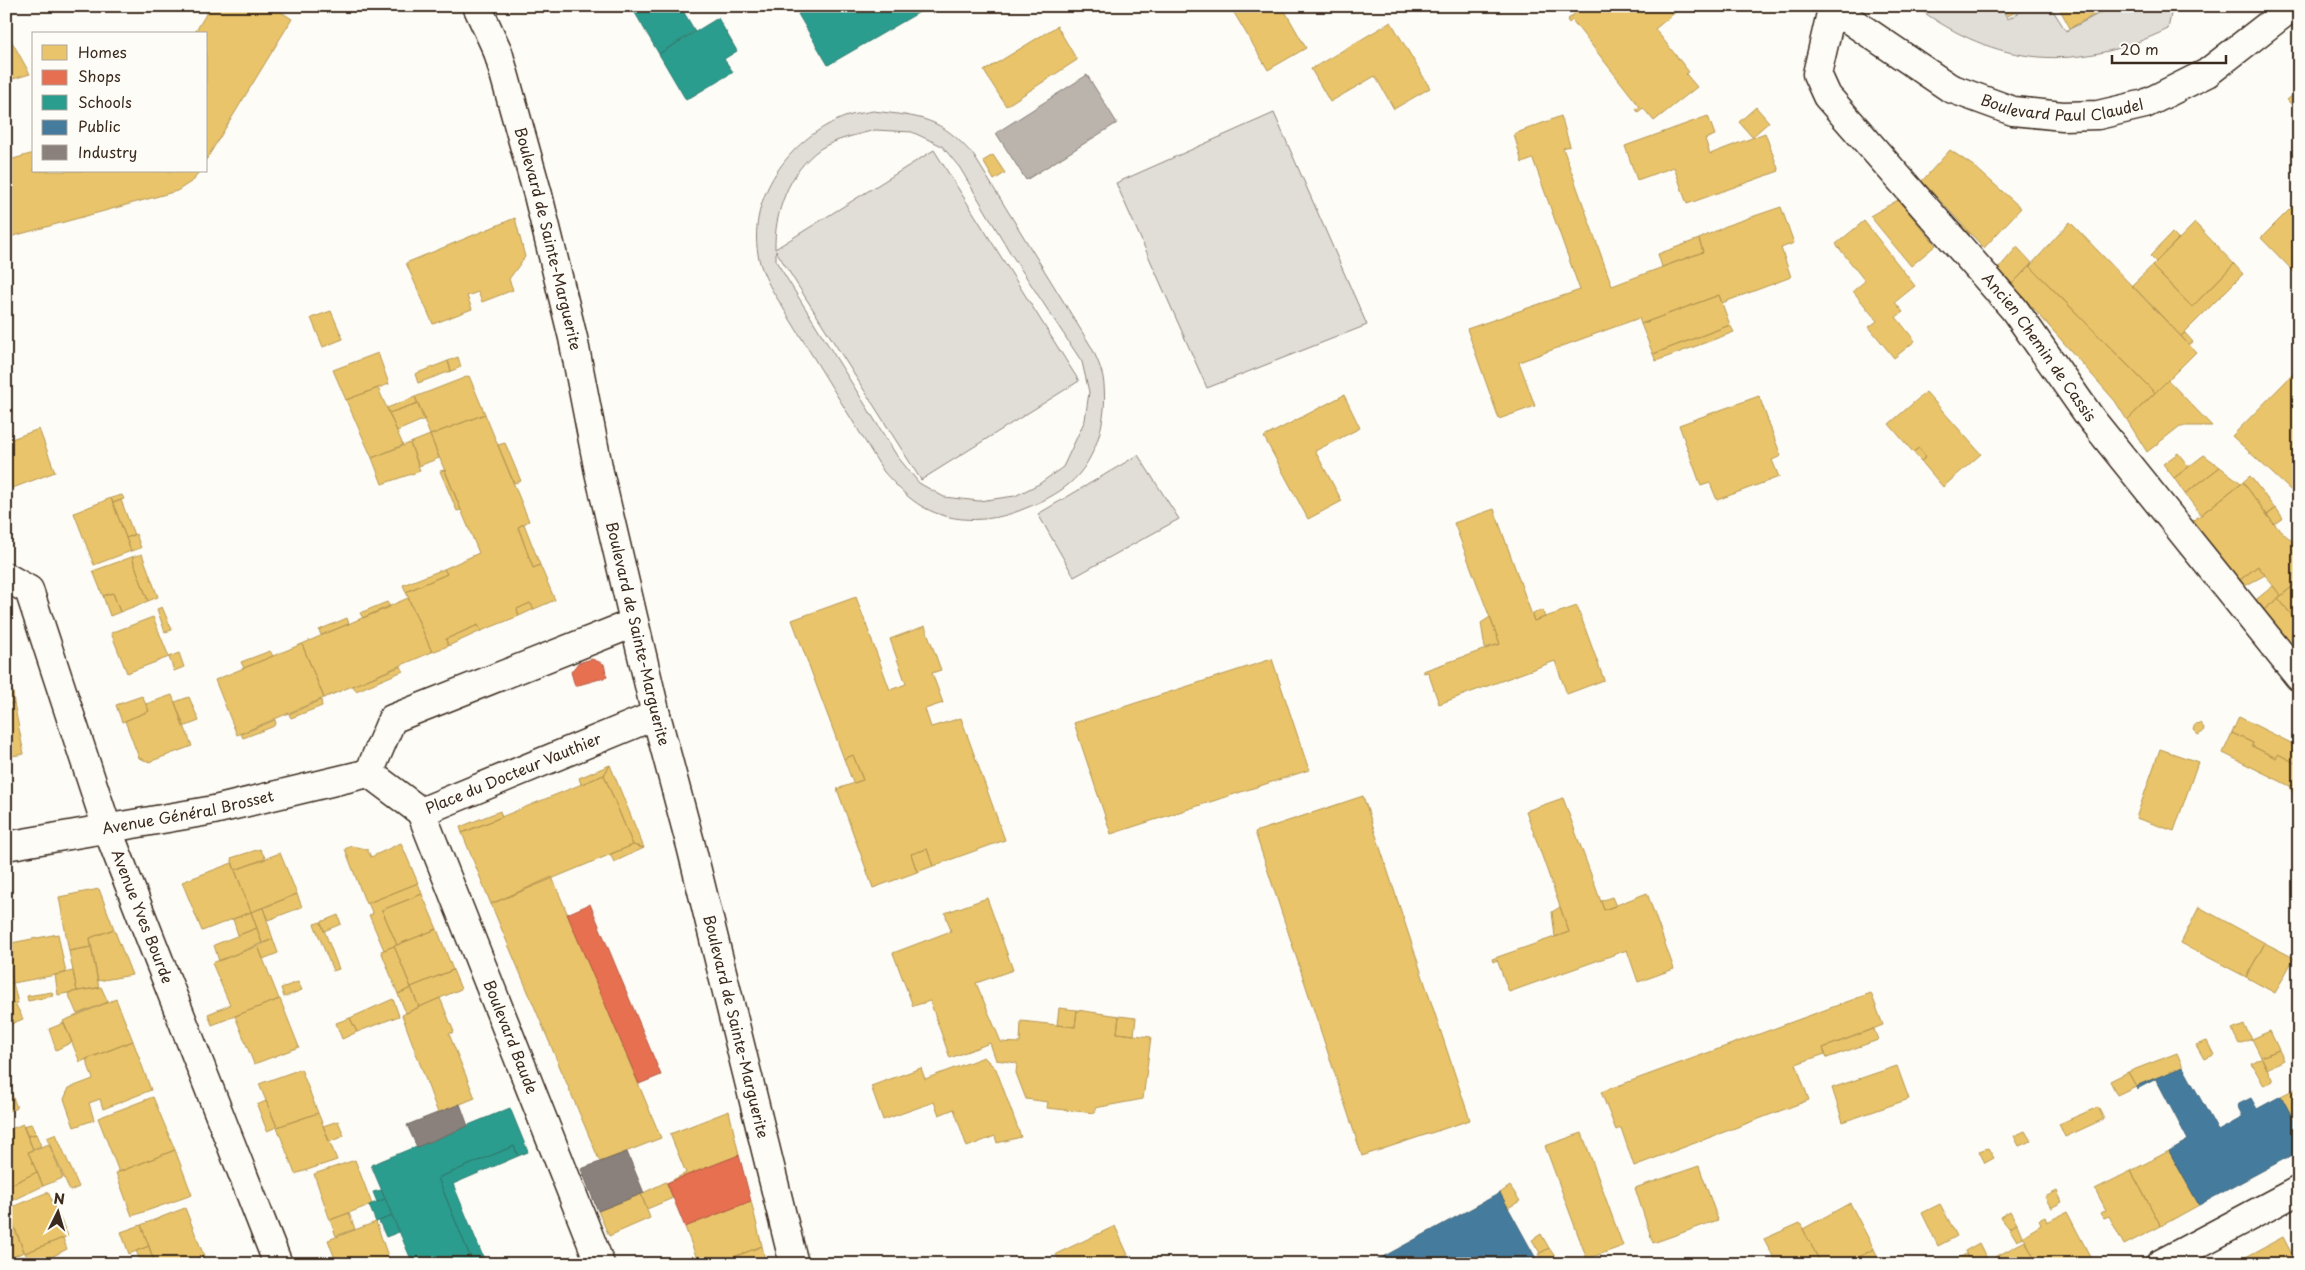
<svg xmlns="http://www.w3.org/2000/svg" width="2305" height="1270" viewBox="0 0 2305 1270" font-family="'Playpen Sans',sans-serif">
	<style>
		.green { fill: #e1ded7; stroke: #8e847a; fill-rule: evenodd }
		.water { fill: #bbb4ad; stroke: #887d74 }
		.homes { fill: #e9c46a; stroke: #b59653 }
		.shops { fill: #e76f51; stroke: #b35a42 }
		.schools { fill: #2a9d8f; stroke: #2f7a6d }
		.public { fill: #457b9d; stroke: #426377 }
		.industry { fill: #8a817c; stroke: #726760 }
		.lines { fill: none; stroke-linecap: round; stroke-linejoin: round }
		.street-casing { stroke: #3b2a1e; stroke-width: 31 }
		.secondary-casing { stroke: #3b2a1e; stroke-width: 31 }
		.street { stroke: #fdfcf7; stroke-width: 28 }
		.secondary { stroke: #fdfcf7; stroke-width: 28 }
		.labels { text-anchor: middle; stroke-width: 5; stroke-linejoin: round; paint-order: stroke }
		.street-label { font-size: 15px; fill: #3b2a1e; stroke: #fdfcf7 }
	</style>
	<rect width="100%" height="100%" fill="#fdfcf7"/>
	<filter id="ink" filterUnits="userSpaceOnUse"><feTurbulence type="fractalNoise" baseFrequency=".02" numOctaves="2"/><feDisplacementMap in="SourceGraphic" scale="10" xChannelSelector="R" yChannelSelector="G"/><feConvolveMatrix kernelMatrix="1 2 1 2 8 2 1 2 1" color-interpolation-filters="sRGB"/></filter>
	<g filter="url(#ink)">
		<path class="green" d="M1915,6H2000L2008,19L2030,6H2050L2066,31L2113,6H2172V9L2168,29C2077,73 1997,67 1915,6Z
			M873,111C923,117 940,117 974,156L1092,348C1096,357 1101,367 1103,377C1109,413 1098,460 1069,484C1056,495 1041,502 1026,508C994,522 955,525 923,507C907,498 896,485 884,472L772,290C766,279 760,267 758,254C748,197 789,140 840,119C850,114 863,113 873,111ZM875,130L912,132L942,146L960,168L1011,254L1082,362L1089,392L1085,420L1063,467L1039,484L1015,496L979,501L944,497L919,483L897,456L776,261V251L921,480L1079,381L934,150L775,249C774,213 789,171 820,149C835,139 857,135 875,130Z
			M1274,113L1367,325L1207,388L1116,183Z
			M1138,455L1179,519L1074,577L1038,514Z"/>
		<path class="water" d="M1087,75L1117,123L1026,180L996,133Z"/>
		<path class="homes" d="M211,6H272L292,19L206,160V34H194Z
			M1230,6H1282L1306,48L1268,70Z
			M1584,6H1675L1678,10L1655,29L1689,72L1686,74L1697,87L1654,121L1643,108L1638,112L1636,109L1640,107L1572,20L1569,23L1567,20Z
			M2002,6H2026L2008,16Z
			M2058,6H2110L2070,28Z
			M1391,22L1430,88L1394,109L1375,76L1330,102L1311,69Z
			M1057,26L1077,60L1006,106L984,71Z
			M6,31L30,74L6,81Z
			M2299,90V112L2287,100Z
			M1756,107L1769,122L1752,137L1739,122Z
			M1561,116L1570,146L1563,148L1612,286L1703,252L1699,239L1728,225L1781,207L1794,243L1781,248L1791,277L1722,303L1719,295L1641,324L1639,318L1519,362L1535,406L1499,419L1467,329L1580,290L1533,159L1522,163L1514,134Z
			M1708,116L1715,135L1705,139L1710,154L1765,133L1779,171L1687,204L1674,167L1637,180L1625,146Z
			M1950,150L1975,167L2021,208L1984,248L1922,181Z
			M34,153V171H199L194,180L177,191L6,238V161Z
			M993,155L1005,173L994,180L983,161Z
			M1898,200L1936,245L1911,266L1870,216Z
			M2299,200V277L2261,238Z
			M515,218L525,257L509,279L513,290L482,302L478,292L467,296L472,309L433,324L406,263Z
			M1864,221L1915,286L1895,302L1903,312L1896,317L1915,341L1894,358L1869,327L1877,321L1853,291L1865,281L1836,244Z
			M1957,221L1970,234L1964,240L1952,227Z
			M2070,222L2196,352L2155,393L2030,266Z
			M2195,223L2234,264L2192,307L2152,266Z
			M2172,233L2178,239L2156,262L2150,256Z
			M1699,239L1703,252L1662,267L1658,254Z
			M2017,247L2032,263L2012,284L1998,269Z
			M2234,264L2243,274L2181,336L2132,285L2152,266L2192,307Z
			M2030,266L2155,393L2127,420L2115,401L2012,284Z
			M1719,295L1730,325L1653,354L1641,324Z
			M331,311L343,339L323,347L311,318Z
			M1730,325L1734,332L1656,361L1653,354Z
			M2185,333L2193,342L2189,345L2181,336Z
			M378,353L389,384L346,400L333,370Z
			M458,357L461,367L451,371L448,361Z
			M448,361L451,371L418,383L415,374Z
			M2299,368V498L2232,436Z
			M469,376L485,414L430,435L415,397Z
			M2168,380L2212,426H2180L2147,452L2127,420Z
			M378,388L403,445L372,458L346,400Z
			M1926,392L1981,454L1943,487L1921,461L1926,457L1919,448L1913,452L1889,424Z
			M1344,395L1360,428L1315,451L1342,501L1308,519L1264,437Z
			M1759,396L1781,456L1772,460L1779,477L1717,500L1710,483L1701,486L1679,425Z
			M415,397L418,403L389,413L387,408Z
			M418,403L425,419L397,431L389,413Z
			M485,414L529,521L518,527L533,568L540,565L555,600L534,609L530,603L517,609L519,616L481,631L478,625L446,639L448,646L432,652L406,592L447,574L444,569L479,553L430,435Z
			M39,429L55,472L10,489L6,479V441Z
			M430,435L439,458L419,466L410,443Z
			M410,443L420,471L382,484L372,458Z
			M505,443L521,481L514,483L498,445Z
			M1919,448L1926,457L1921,461L1913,452Z
			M2178,453L2189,467L2174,478L2163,464Z
			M2204,455L2220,467L2185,494L2174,478Z
			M2220,467L2241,483L2201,515L2185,494Z
			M445,470L461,510L457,511L440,471Z
			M2250,476L2275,509L2267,515L2243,482Z
			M2243,482L2274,524L2299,548V581L2281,596L2258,566L2236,583L2190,523Z
			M122,495L124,499L113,503L111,498Z
			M111,498L131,551L94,565L74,513Z
			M121,500L134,535L126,538L113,503Z
			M2276,508L2283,518L2274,524L2267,515Z
			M1494,509L1534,621L1577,606L1604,680L1567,694L1555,661L1439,704L1428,672L1424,673L1423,671L1500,644L1454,523Z
			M524,524L540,565L533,568L518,527Z
			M136,534L141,548L131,551L126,538Z
			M142,554L158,597L148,601L132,557Z
			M132,557L148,601L120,612L113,593L103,596L93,571Z
			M2258,566L2265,575L2241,588L2236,583Z
			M444,569L447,574L406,592L403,585Z
			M2299,581V624L2278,598Z
			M2273,586L2281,596L2260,613L2252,603Z
			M113,593L120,612L110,616L103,596Z
			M856,597L890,690L906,684L890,639L925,626L941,670L932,673L943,703L925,709L931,727L961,718L1005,840L933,866L927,849L911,854L917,872L873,888L837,789L863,780L853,755L844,759L792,620Z
			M408,598L432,652L324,698L302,644Z
			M2278,598L2299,624V647L2291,653L2260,613Z
			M387,602L390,607L363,618L360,613Z
			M530,603L534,609L519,616L517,609Z
			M162,607L172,630L165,632L157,609Z
			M1542,610L1545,617L1534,621L1532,614Z
			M153,617L169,657L127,673L111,633Z
			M1490,617L1500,644L1485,648L1481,623Z
			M347,618L349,624L321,635L319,630Z
			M478,625L481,631L448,646L446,639Z
			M302,644L324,698L237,735L215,680Z
			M270,651L273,656L244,668L241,662Z
			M179,653L184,667L174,671L169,657Z
			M1272,659L1309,770L1111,834L1074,723Z
			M401,666L403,671L356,691L353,686Z
			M13,691L14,703L6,705V692Z
			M172,695L192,746L149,762L139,758L125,721L149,711L146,704Z
			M142,696L149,711L122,722L116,705Z
			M189,697L199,721L183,727L175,702Z
			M321,700L322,706L291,718L289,714Z
			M14,703L24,754L6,757V705Z
			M2239,717L2299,747V765L2278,754L2276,758L2252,746L2253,743L2232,733Z
			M275,720L276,724L272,727L243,738L241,734Z
			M2200,723L2204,728L2203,732L2198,735L2193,730L2195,724Z
			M2232,733L2253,743L2252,746L2276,758L2278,754L2299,765V782L2290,786L2223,753Z
			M2160,749L2198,762L2174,831L2136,818Z
			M853,755L863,780L853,783L844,759Z
			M610,765L604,775L581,784L579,778Z
			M610,765L644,848L633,845L604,775Z
			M604,775L633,845L491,904L462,833Z
			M2299,782V810L2290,786Z
			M1363,796L1470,1120L1362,1156L1255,832Z
			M1563,798L1604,910L1647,893L1674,969L1638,982L1627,950L1509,992L1497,960L1493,962L1492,959L1569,932L1526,811Z
			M500,811L502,817L462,833L460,827Z
			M401,843L418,883L366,904L345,849L351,846L367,849L371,857Z
			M633,845L644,848L614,862L610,854Z
			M260,849L266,859L235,870L231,858Z
			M927,849L933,866L917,872L911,854Z
			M280,853L297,894L251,912L235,870Z
			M232,863L251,912L202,931L182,882Z
			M552,877L661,1138L600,1162L491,904Z
			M418,883L422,894L382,910L397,945L384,950L369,915L373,914L368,903Z
			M99,889L114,929L90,938L91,947L69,951L59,897Z
			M297,894L302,907L268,920L263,908Z
			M422,894L437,929L397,945L382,910Z
			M1612,897L1616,906L1604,910L1601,901Z
			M987,898L1013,970L976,983L1001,1042L1020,1043L1021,1021L1075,1027L1077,1010L1119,1016L1117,1033L1151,1037L1143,1099L1095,1108V1113L1047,1108L1048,1102L1026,1099L1016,1073L1017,1063L996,1060L990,1043L950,1058L930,1001L913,1006L893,953L951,931L945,913Z
			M1560,907L1569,932L1555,937L1552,912Z
			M2199,907L2265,943L2246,977L2181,943Z
			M263,908L273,939L262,943L251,912Z
			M251,912L257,928L238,935L233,919Z
			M338,915L341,924L324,931L321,922Z
			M321,922L339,969L333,971L314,924Z
			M257,928L262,943L219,961L214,945Z
			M114,929L132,975L98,981L90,938Z
			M437,929L453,970L411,987L394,946Z
			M58,934L66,973L13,983L6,944Z
			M273,939L278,953L263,959L258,946Z
			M2265,943L2294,958L2275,993L2246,977Z
			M258,946L279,999L212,1025L208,1014L230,1005L212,963Z
			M394,946L411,988L398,994L381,951Z
			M91,947L99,988L77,991L69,951Z
			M9,961L13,983L7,984L6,962Z
			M453,970L461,989L419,1007L411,987Z
			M73,971L77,991L58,995L55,975Z
			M298,982L302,990L284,997L281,988Z
			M13,983L18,1003L10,1004L7,984Z
			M6,984L10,1004L6,1005Z
			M101,987L108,1002L77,1014L68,993Z
			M411,988L419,1007L406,1013L398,994Z
			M52,992L53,996L28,1001L27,996Z
			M1871,993L1883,1025L1823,1048L1825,1054L1796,1064L1809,1100L1634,1166L1621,1128L1616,1130L1601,1092Z
			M440,998L454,1032L449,1034L475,1098L438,1113L402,1015Z
			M116,999L133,1041L80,1062L63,1021Z
			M280,999L299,1047L254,1064L235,1016Z
			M393,999L399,1016L357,1032L350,1018Z
			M15,1003L23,1019L6,1026V1007Z
			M1059,1008L1077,1010L1075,1027L1057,1025Z
			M1119,1016L1136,1018L1134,1035L1117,1033Z
			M350,1018L357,1032L342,1039L336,1023Z
			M64,1023L72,1042L56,1050L49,1029Z
			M2244,1025L2252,1039L2239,1044L2232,1030Z
			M1874,1029L1878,1040L1827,1058L1823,1048Z
			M2270,1031L2279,1050L2261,1057L2252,1039Z
			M133,1041L151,1090L103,1109L100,1099L89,1103L94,1120L74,1127L64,1099L69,1088L93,1079L86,1059Z
			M2207,1041L2214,1055L2204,1059L2196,1045Z
			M2279,1050L2284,1060L2267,1069L2261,1057Z
			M2177,1053L2183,1067L2136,1086L2128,1072Z
			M984,1057L996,1069L1021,1137L997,1143L995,1136L967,1147L954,1109L939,1115L934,1102L883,1120L871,1086L921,1068L925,1079Z
			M2262,1058L2273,1081L2264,1086L2252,1064Z
			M1897,1066L1909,1099L1843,1122L1832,1088Z
			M301,1069L318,1113L277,1127L259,1084Z
			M2128,1072L2136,1086L2117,1095L2110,1081Z
			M6,1079L17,1108L6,1112Z
			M2299,1087V1130L2281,1096Z
			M153,1097L175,1150L119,1172L98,1118Z
			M266,1101L277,1127L267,1131L257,1105Z
			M2098,1107L2104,1119L2065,1137L2059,1124Z
			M729,1111L739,1155L667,1183L686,1173L670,1134Z
			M318,1113L337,1160L295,1174L277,1127Z
			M338,1121L344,1136L329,1142L323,1126Z
			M23,1124L33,1149L28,1152L37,1172L8,1186L6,1131Z
			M31,1124L36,1134L27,1136L23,1126Z
			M2025,1131L2031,1141L2019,1146L2014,1136Z
			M1582,1133L1623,1246L1587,1259L1545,1146Z
			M36,1134L41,1146L33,1149L27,1136Z
			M56,1134L79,1187L70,1191L47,1138Z
			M49,1144L63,1178L43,1186L28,1152Z
			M1988,1148L1994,1158L1985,1163L1979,1151Z
			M175,1150L192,1195L132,1216L116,1173Z
			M2169,1151L2199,1205L2161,1226L2131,1171Z
			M355,1160L372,1204L330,1220L314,1174Z
			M1699,1166L1718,1220L1653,1243L1635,1188Z
			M2131,1171L2161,1226L2124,1245L2109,1216L2104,1218L2101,1213L2106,1210L2095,1189Z
			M37,1172L43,1186L14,1200L8,1186Z
			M666,1182L673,1198L647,1209L641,1194Z
			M1510,1186L1520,1201L1508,1208L1500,1193Z
			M2057,1191L2062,1202L2051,1208L2045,1197Z
			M48,1192L68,1236L25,1253L7,1209Z
			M641,1194L650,1218L609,1236L598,1211Z
			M751,1201L762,1246L716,1264H699L685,1227Z
			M1850,1203L1874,1249L1846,1264H1821L1803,1229Z
			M1940,1204L1957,1236L1938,1246L1922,1213Z
			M185,1208L204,1256L184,1264H155L141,1225Z
			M2010,1211L2017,1224L2009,1228L2000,1217Z
			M2067,1212L2093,1262L2037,1264L2023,1236L2041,1225L2039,1220L2045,1217L2047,1222Z
			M349,1213L355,1229L336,1236L330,1220Z
			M376,1222L390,1262L337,1264L328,1240Z
			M1800,1223L1821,1264H1777L1764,1239Z
			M2017,1224L2023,1238L2017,1241L2009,1228Z
			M141,1225L149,1246L129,1254L121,1232Z
			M1115,1226L1128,1255L1109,1264H1061L1056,1254Z
			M14,1227L24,1252L10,1258L6,1249V1230Z
			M1541,1234L1549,1248L1540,1253L1532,1240Z
			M2283,1237L2297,1264H2233Z
			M63,1238L67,1249L38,1264H30L25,1253Z
			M2025,1241L2037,1264H1982L1988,1261Z
			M1979,1243L1988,1261L1982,1264H1971L1965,1251Z
			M149,1246L155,1264H142L136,1251Z
			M762,1246L766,1264H716Z
			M1549,1248L1560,1264H1545L1538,1254Z
			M1874,1249L1879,1259L1869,1264L1847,1263Z
			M1966,1254L1971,1264H1956L1955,1260Z"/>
		<path class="shops" d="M592,659L604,664L607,677L575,686L571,672L578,663Z
			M590,904L661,1075L639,1084L567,914Z
			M739,1155L751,1201L685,1227L667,1183Z"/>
		<path class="schools" d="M631,6H680L695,31L659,54Z
			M811,6H930L828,65L798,14Z
			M718,18L737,51L724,59L733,72L686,100L659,54Z
			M510,1108L528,1152L518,1156L514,1146L438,1178L473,1264H413L371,1165Z
			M514,1146L518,1156L453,1184L486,1264H473L438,1178Z
			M381,1190L385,1199L377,1202L373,1192Z
			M385,1199L392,1216L376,1222L369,1205Z
			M392,1216L399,1232L386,1237L379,1221Z
			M572,1256L575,1264H563L562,1260Z"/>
		<path class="public" d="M2183,1067L2218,1131L2243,1117L2237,1105L2251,1098L2257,1109L2281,1096L2299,1130V1151L2199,1205L2169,1151L2188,1140L2156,1079L2137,1089L2136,1086Z
			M1500,1193L1539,1264H1370Z"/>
		<path class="industry" d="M460,1104L468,1126L417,1147L407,1125Z
			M627,1152L644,1193L598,1211L581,1169Z"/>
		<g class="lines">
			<g class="street-casing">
				<g id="street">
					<path id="s1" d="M1829,6L1950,88L2013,111L2063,116L2098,115L2145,104L2207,73L2293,6"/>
					<path id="s2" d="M1832,9L1817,74L1827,96L2014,309L2092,420L2299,677"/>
					<path id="s3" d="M6,577L29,590L107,828L278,1264"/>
					<path d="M369,773L392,719L634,623"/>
					<path d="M369,773L421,812"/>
					<path id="s4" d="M421,812L600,1264"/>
					<path id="s5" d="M421,812L656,715"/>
					<path id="s6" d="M6,846L214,810L369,773"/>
					<path d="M2160,1264L2299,1190"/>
				</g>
			</g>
			<g class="secondary-casing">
				<g id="secondary">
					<path id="s7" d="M477,6L498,52L538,195L573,338L599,472L656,715L691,846L794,1264"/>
				</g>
			</g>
			<use href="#street" class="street"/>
			<use href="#secondary" class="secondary"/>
		</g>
	</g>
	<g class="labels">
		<g class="street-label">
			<text dy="5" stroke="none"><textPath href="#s1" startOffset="262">Boulevard Paul Claudel</textPath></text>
			<text dy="5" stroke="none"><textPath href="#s7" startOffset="244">Boulevard de Sainte-Marguerite</textPath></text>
			<text dy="5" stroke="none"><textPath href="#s2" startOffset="420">Ancien Chemin de Cassis</textPath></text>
			<text dy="5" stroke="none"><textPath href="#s7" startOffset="649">Boulevard de Sainte-Marguerite</textPath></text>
			<text dy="5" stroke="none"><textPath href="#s5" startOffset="100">Place du Docteur Vauthier</textPath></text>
			<text dy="5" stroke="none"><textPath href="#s6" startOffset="185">Avenue Général Brosset</textPath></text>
			<text dy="5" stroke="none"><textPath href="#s3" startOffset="372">Avenue Yves Bourde</textPath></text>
			<text dy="5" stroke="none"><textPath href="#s7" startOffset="1054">Boulevard de Sainte-Marguerite</textPath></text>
			<text dy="5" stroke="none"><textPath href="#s4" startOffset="242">Boulevard Baude</textPath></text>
		</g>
	</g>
	<rect width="2305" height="1270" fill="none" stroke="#fdfcf7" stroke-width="25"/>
	<rect x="12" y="12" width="2280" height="1245" fill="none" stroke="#3b2a1e" stroke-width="2" filter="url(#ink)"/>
	<rect x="32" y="32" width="175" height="140" fill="#fdfcf7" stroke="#afa8a0"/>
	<rect x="42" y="45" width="25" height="15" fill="#e9c46a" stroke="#afa8a0"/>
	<text x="78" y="58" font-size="15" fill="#3b2a1e">Homes</text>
	<rect x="42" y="70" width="25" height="15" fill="#e76f51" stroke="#afa8a0"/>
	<text x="78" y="82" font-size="15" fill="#3b2a1e">Shops</text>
	<rect x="42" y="95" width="25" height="15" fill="#2a9d8f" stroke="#afa8a0"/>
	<text x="78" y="108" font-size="15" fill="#3b2a1e">Schools</text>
	<rect x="42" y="120" width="25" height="15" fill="#457b9d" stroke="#afa8a0"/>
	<text x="78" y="132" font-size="15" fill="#3b2a1e">Public</text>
	<rect x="42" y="145" width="25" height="15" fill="#8a817c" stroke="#afa8a0"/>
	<text x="78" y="158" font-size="15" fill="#3b2a1e">Industry</text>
	<g transform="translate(58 1212) rotate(5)" stroke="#fdfcf7" stroke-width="4" paint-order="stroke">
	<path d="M0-4L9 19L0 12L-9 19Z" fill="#3b2a1e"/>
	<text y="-8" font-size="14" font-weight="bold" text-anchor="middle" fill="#3b2a1e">N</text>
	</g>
	<path d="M2112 55v8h114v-8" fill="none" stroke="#3b2a1e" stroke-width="2.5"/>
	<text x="2120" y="55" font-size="15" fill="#3b2a1e" stroke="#fdfcf7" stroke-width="4" paint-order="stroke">20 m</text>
</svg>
